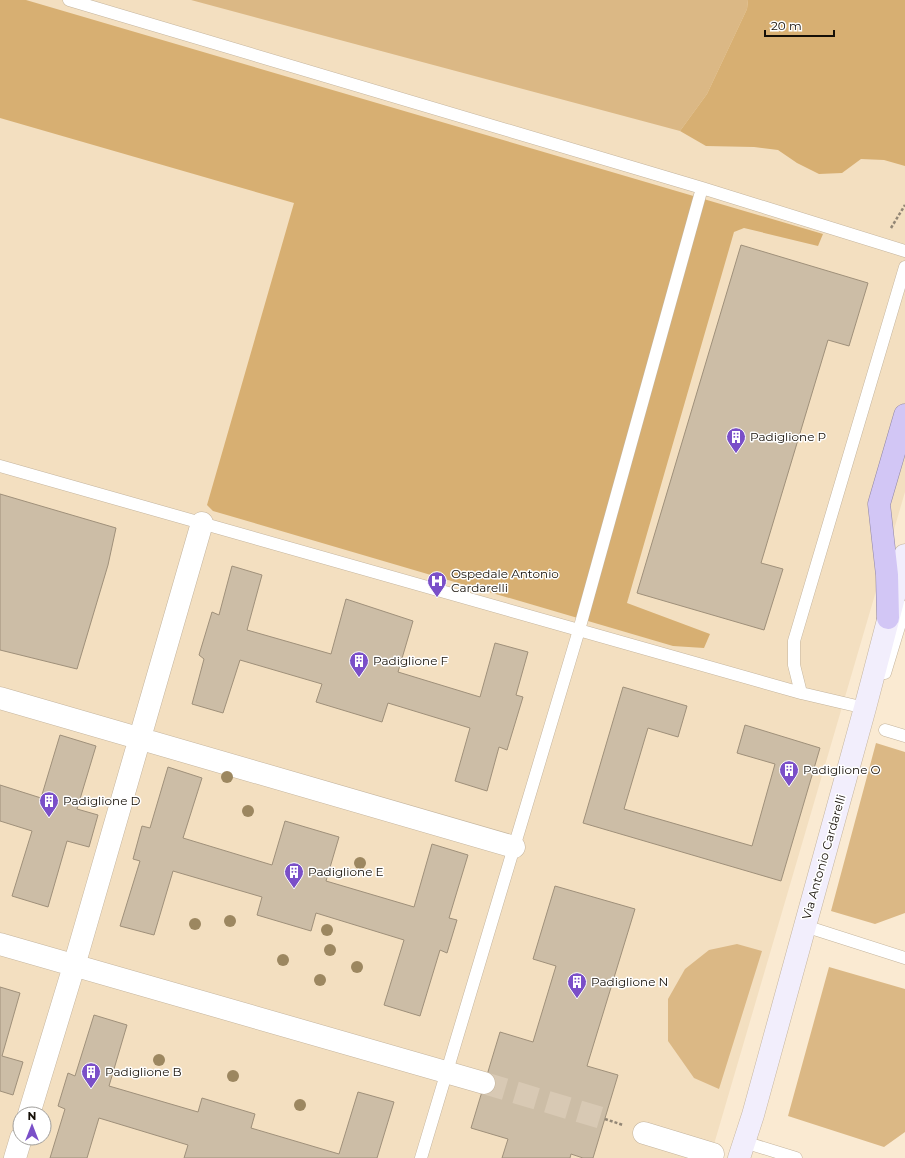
<svg xmlns="http://www.w3.org/2000/svg" width="905" height="1158" viewBox="0 0 905 1158" font-family="Montserrat,sans-serif">
	<style>
		.built { fill: #f3dfc0; fill-rule: evenodd }
		.green { fill: #dbb885 }
		.forest { fill: #d7af72 }
		.building { fill: #ccbda6; stroke: #9f907a }
		.lines { fill: none; stroke-linecap: round; stroke-linejoin: round }
		.street-tunnel { stroke: #d8c9b4; stroke-width: 22; stroke-dasharray: 22 11; stroke-linecap: butt }
		.lane-casing { stroke: #c4b49d; stroke-width: 13 }
		.street-casing { stroke: #c4b49d; stroke-width: 23 }
		.secondary-casing { stroke: #c4b49d; stroke-width: 23 }
		.highway-casing { stroke: #9086a2; stroke-width: 23 }
		.path { stroke: #928675; stroke-width: 2.5; stroke-dasharray: 3 2; stroke-linecap: butt }
		.lane { stroke: #fff; stroke-width: 12 }
		.street { stroke: #fff; stroke-width: 22 }
		.secondary { stroke: #f2eefc; stroke-width: 22 }
		.highway { stroke: #d2c6f5; stroke-width: 22 }
		.tree { fill: #9c8760 }
		.labels { text-anchor: middle; stroke-width: 3; stroke-linejoin: round; paint-order: stroke }
		.poi-label { font-size: 12px; fill: #150f07; stroke: #fff; text-anchor: start }
		.street-label { font-size: 12px; fill: #150f07; stroke: #fff }
	</style>
	<rect width="100%" height="100%" fill="#faead2"/>
	<path class="built" d="M0,0H905V492L710,1158H0ZM20,1114H44V1138H20Z"/>
	<path class="green" d="M191,0H748L747,9L707,94L680,131Z
		M876,743L905,752V913L875,924L831,911Z
		M737,944L762,951L719,1089L694,1078L668,1041V999L685,969L709,950Z
		M829,967L905,989V1132L884,1147L788,1116Z"/>
	<path class="forest" d="M0,0H26L823,234L818,246L744,228L734,232L627,603L710,634L704,648L673,646L213,511L207,505L294,203L0,118Z
		M748,0H905V166L884,160L861,159L842,173L819,174L797,163L778,150L754,147L706,146L680,131L707,94L747,9Z"/>
	<path class="building" d="M741,245L868,283L849,346L828,340L761,563L783,569L764,630L637,593Z
		M0,494L116,528L108,565L77,669L0,650Z
		M232,566L262,575L247,630L331,654L346,599L413,621L398,672L480,697L495,643L528,652L516,695L523,697L507,750L499,747L487,791L455,781L470,728L388,703L382,722L316,702L322,684L240,660L223,713L192,704L204,659L199,655L212,612L219,615Z
		M623,687L687,706L678,737L648,728L624,809L752,846L775,764L737,753L745,725L820,748L781,881L583,823Z
		M60,735L96,746L77,809L98,815L89,847L67,841L48,907L12,896L32,831L0,821V785L41,798Z
		M168,767L202,778L183,838L272,865L285,821L339,837L326,881L414,907L432,844L468,855L449,918L457,920L447,953L440,950L420,1016L384,1005L404,940L316,913L311,931L257,915L262,897L173,871L154,935L120,926L140,861L133,859L142,826L150,828Z
		M555,886L635,909L587,1066L618,1075L593,1158H583L571,1154L570,1158H502L508,1139L471,1128L500,1032L533,1042L556,966L533,959Z
		M0,987L20,993L2,1056L23,1062L13,1095L0,1091Z
		M94,1015L127,1025L109,1086L198,1112L202,1098L255,1114L251,1128L339,1154L358,1092L394,1102L377,1158H184L188,1145L99,1118L87,1158H50L65,1109L58,1106L68,1073L75,1076Z"/>
	<g class="lines">
		<path class="street-tunnel" d="M484,1083L605,1119"/>
		<g class="lane-casing">
			<path id="lane" d="M69,0L702,188L905,251
				M0,466L801,693
				M885,673L905,607
				M865,708L801,693L794,665V641L905,267
				M885,730L905,736
				M811,928L905,958
				M746,1138L744,1142L796,1158
				M421,1158L579,630L702,188"/>
		</g>
		<g class="street-casing">
			<path id="street" d="M0,698L514,847
				M0,944L484,1083
				M29,1114L74,966L202,523
				M644,1133L713,1154
				M15,1158L21,1138"/>
		</g>
		<g class="secondary-casing">
			<path id="secondary" d="M739,1158L753,1115L865,708L905,555"/>
		</g>
		<g class="highway-casing">
			<path id="highway" d="M888,618L887,575L879,504L905,415"/>
		</g>
		<path class="path" d="M891,228L905,205
			M605,1119L623,1125"/>
		<use href="#lane" class="lane"/>
		<use href="#street" class="street"/>
		<use href="#secondary" class="secondary"/>
		<use href="#highway" class="highway"/>
	</g>
	<g class="tree">
		<circle cx="227" cy="777" r="6"/>
		<circle cx="248" cy="811" r="6"/>
		<circle cx="360" cy="863" r="6"/>
		<circle cx="230" cy="921" r="6"/>
		<circle cx="195" cy="924" r="6"/>
		<circle cx="327" cy="930" r="6"/>
		<circle cx="330" cy="950" r="6"/>
		<circle cx="283" cy="960" r="6"/>
		<circle cx="357" cy="967" r="6"/>
		<circle cx="320" cy="980" r="6"/>
		<circle cx="159" cy="1060" r="6"/>
		<circle cx="233" cy="1076" r="6"/>
		<circle cx="300" cy="1105" r="6"/>
	</g>
	<defs>
		<g id="building-pin" transform="scale(1)"><path d="M0 17L-7.5 6A9.5 9.5 0 1 1 7.5 6Z" fill="#7a4fc8" stroke="#fff"/><path d="M-4-6H4V6H1V3H-1V6H-4ZM-2.5-4.3h1.7v1.8h-1.7ZM.8-4.3h1.7v1.8H.8ZM-2.5-1h1.7V.8h-1.7ZM.8-1h1.7V.8H.8Z" fill="#fff"/></g>
		<g id="hospital-pin" transform="scale(1)"><path d="M0 17L-7.5 6A9.5 9.5 0 1 1 7.5 6Z" fill="#7a4fc8" stroke="#fff"/><path d="M-5-5h3v3.5h4V-5h3V5h-3V1.5h-4V5h-3Z" fill="#fff"/></g>
	</defs>
	<g fill-rule="evenodd">
		<use href="#building-pin" x="736" y="437"/>
		<use href="#hospital-pin" x="437" y="581"/>
		<use href="#building-pin" x="359" y="661"/>
		<use href="#building-pin" x="789" y="770"/>
		<use href="#building-pin" x="49" y="801"/>
		<use href="#building-pin" x="294" y="872"/>
		<use href="#building-pin" x="577" y="982"/>
		<use href="#building-pin" x="91" y="1072"/>
	</g>
	<g class="labels">
		<g class="poi-label">
			<text x="750" y="441">Padiglione P</text>
			<text x="451" y="578">Ospedale Antonio<tspan x="451" dy="14">Cardarelli</tspan></text>
			<text x="373" y="665">Padiglione F</text>
			<text x="803" y="774">Padiglione O</text>
			<text x="63" y="805">Padiglione D</text>
			<text x="308" y="876">Padiglione E</text>
			<text x="591" y="986">Padiglione N</text>
			<text x="105" y="1076">Padiglione B</text>
		</g>
		<g class="street-label">
			<text transform="translate(824 857) rotate(-74)" y="4">Via Antonio Cardarelli</text>
		</g>
	</g>
	<g transform="translate(32 1126)"><circle r="19" fill="#ffffff" stroke="#a19f9c"/>
	<path d="M0-3L7 15L0 10L-7 15Z" fill="#7a4fc8"/>
	<text y="-6" font-size="11" font-weight="bold" text-anchor="middle" fill="#150f07">N</text>
	</g>
	<path d="M765 30v6h69v-6" fill="none" stroke="#150f07" stroke-width="2"/>
	<text x="771" y="30" font-size="12" fill="#150f07" stroke="#ffffff" stroke-width="3" paint-order="stroke">20 m</text>
</svg>
